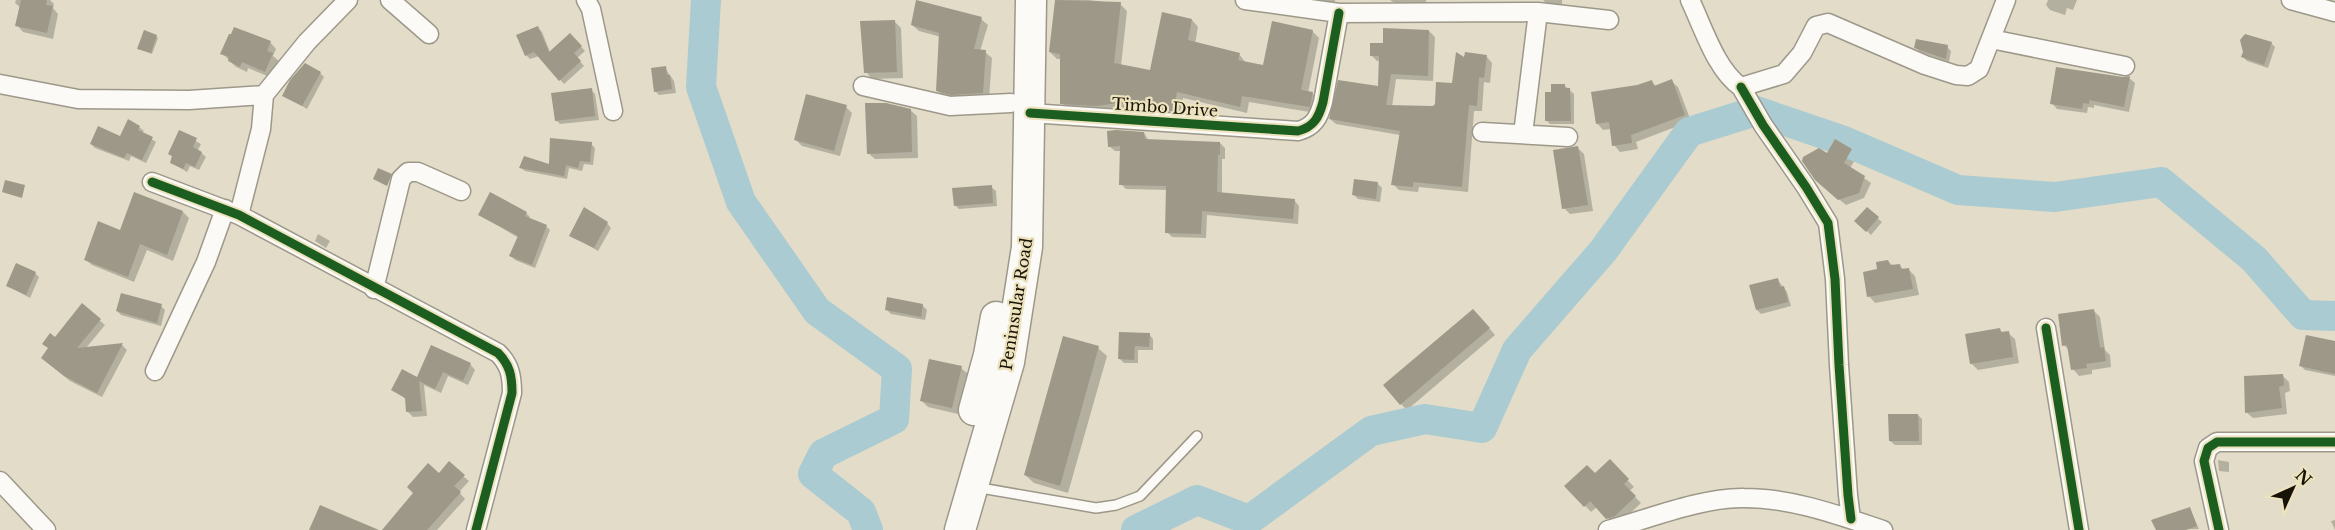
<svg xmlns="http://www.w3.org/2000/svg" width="2335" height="530" viewBox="0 0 2335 530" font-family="'Libre Baskerville',serif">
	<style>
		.shadow { fill: #0003 }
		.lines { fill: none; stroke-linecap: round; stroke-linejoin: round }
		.river { stroke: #aacbd1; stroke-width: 30 }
		.building { fill: #9d9888 }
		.service-casing { stroke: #9d9889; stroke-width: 12 }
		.minor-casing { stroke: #9d9889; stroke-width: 21 }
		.primary-casing { stroke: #9d9889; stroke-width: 33 }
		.service { stroke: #fbfaf7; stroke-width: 9 }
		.minor { stroke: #fbfaf7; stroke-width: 18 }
		.primary { stroke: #fbfaf7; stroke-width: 30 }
		.cycleway-casing { stroke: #ede2be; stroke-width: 13 }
		.cycleway { stroke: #1b5e20; stroke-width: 9 }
		.labels { text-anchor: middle; stroke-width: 4.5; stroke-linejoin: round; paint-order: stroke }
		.street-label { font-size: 16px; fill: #171306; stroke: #ede2be }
	</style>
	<rect width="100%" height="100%" fill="#e2dcc8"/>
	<path class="shadow" d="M16,0H50L54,4L53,8L58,14L53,39L23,32L17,25L21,8L15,3Z
		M1056,0H1089L1120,4L1127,11L1121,66L1151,72L1192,20L1198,27L1195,44L1239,54L1246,63L1264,67L1312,31L1319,38L1308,93L1313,94L1319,100L1316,113L1249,102L1247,113L1183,98L1179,117L1156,116L1125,110L1105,112L1069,110L1062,103V59H1057L1050,52Z
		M1319,0H1335V3L1320,2Z
		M1390,0H1426V7H1401Z
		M1543,0H1581H1562V7L1549,6Z
		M2048,0H2077L2073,10L2067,8L2065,15L2050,10L2046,5Z
		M981,19L988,25L980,51L985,52L992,58L989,99L944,97L938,91L941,37L919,31L912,25Z
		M895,22L901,28L903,78L872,79L866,72Z
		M538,28L542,32L550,52L574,39L585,51L577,58L584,66L564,84L539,56L530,59L526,55Z
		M1429,31L1435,37L1433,81L1396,79L1392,107L1433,108L1453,84L1465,60L1487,57L1492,63L1490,83L1484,82L1482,111H1474L1468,192L1419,187L1418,192L1399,190L1393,184L1400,135L1336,124L1330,119L1380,88L1381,61H1377L1371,55L1384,45Z
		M156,36L158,38L152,54L139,49Z
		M270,42L276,49L273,56L279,61L272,78L248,68L247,72L236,67L222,53Z
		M2271,43L2275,47L2268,68L2247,61L2243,57Z
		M1947,47L1951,51L1949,62L1920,52L1916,48Z
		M665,68L674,81L676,93L659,95L655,91Z
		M320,73L324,77L307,109L284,95Z
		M2129,78L2135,83L2129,112L2094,105V108L2088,107L2087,113L2057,109L2052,103Z
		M1651,81L1656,86L1671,81L1678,87L1691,121L1636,142L1638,149L1620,152L1614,145L1611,129L1603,130L1597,123L1637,87Z
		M1564,85L1574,94V124H1550L1546,120L1552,93Z
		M591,90L595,94L599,120L560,124L556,120Z
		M846,107L852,113L840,156L802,146L795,139Z
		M910,110L917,116L918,158L875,159L868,153Z
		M139,127L144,131L142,133L156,142L146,163L131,156L129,161L95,148L91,144L120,138Z
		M180,132L201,144L198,150L206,157L199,170L190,166L187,172L171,162L173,158L170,154Z
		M1144,133L1149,141L1220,143L1225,148V159H1222V193L1294,200L1299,206L1298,224L1207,215L1206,238L1172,237L1167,232L1168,190L1126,189L1121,184V151H1115L1109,146Z
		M1836,141L1857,157L1850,168L1871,183L1864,198L1846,205L1823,186L1828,155Z
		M591,144L595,148L593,165L584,164L582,171L569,168L567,179L525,171L521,168L551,166Z
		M1578,148L1584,154L1593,211L1570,214L1564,208Z
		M1378,184L1382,188L1380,202L1358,199L1354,195Z
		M991,187L996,191L997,206L959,209L955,205Z
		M1867,209L1882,222L1871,235L1857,221Z
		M183,212L189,218L173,261L147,250L134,282L92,265L85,259L121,232Z
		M526,213L530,217L528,219L546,226L550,230L535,268L515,260L511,256L519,238L479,215Z
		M607,223L611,228L598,251L571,235Z
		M318,234L330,241L326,248L315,241Z
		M1888,261L1893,266L1899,265L1904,270H1909L1915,276L1919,295L1875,303L1869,296L1878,270Z
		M35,273L39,277L30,298L8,286Z
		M1777,279L1787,292L1791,306L1761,314L1757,310Z
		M82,305L105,325L86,348L122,345L127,350L102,397L70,381L47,362L55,339Z
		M161,306L165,310L161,326L121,315L117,311Z
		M923,306L927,310L925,320L891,314L887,310Z
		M2093,310L2100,317L2105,350L2110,355L2111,367L2092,370V374L2079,376L2073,369L2070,351L2064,345Z
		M1480,317L1495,335L1407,410L1401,404Z
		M2000,330L2003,333H2008L2015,339L2019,363L1978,370L1971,363Z
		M1149,334L1153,339V350H1138V363H1124L1120,359Z
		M2335,343V376L2305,370L2301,366Z
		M432,347L470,364L475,370L468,385L448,376L441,393L424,385L427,416L413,417L408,412L407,400L393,389L418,379Z
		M1098,348L1107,356L1068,493L1034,483L1025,475Z
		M961,368L968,374L958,414L928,407L921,400Z
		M2283,376L2289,382L2290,391L2285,393L2287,414L2253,418L2246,412Z
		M1918,415L1922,419V445H1895L1890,441Z
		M2218,460L2229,462V472L2219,471Z
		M1610,461L1634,487L1629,491L1641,503L1621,522L1614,524L1597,507L1591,512L1566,486L1595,475Z
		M439,475L463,476L469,481L459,492L465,499L437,530H386Z
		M2190,509L2199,529L2158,530Z
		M2335,520V530L2331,521Z"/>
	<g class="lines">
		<path class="river" d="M706,0L701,87L741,202L817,311L897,369L894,419L823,454L813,474L861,512L868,530
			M1136,530L1197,500L1249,520L1371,431L1425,419L1482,428L1517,350L1603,251L1689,132L1756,111L1844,141L1958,190L2055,197L2161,182L2254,259L2303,315L2335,316"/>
	</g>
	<path class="building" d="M21,0H47L46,5L53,6L47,33L15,26Z
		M916,0L982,17L974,49L986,50L983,93L951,95L936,91L939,33L911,25Z
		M1055,0L1121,2L1114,63L1150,70L1162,12L1192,19L1188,40L1240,53L1238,60L1263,65L1272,21L1313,30L1301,90L1313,92L1310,107L1242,96L1240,107L1177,92L1173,111L1149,110L1118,103L1097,106L1060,104V54L1049,52Z
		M895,20L897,72L864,73L860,21Z
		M538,26L549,52L570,33L582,46L574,53L581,61L559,81L534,52L525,56L516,35Z
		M234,27L271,41L267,51L273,53L265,72L242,62L240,67L228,61L229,57L220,54L229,34H231Z
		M1383,28L1429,30L1428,76L1391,74L1386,105L1433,106L1435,104L1436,82L1452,83L1456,52L1464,57L1465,52L1487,55L1484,78L1479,77L1477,106L1469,105L1462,187L1413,182V187L1391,185L1400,131L1329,119L1338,80L1378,86L1379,56H1370V43H1383Z
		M144,30L157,35L151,53L137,49Z
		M2245,34L2272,42L2264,65L2241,57L2243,52L2240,40Z
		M1916,39L1948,45L1946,59L1914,48Z
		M305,63L321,72L302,106L282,96L290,80Z
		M666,66L667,75H670L672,89L654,92L651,68Z
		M2056,67L2123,77L2130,76L2124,107L2089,100V104L2083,103L2082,109L2050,104Z
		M1672,79L1685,115L1631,135L1632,143L1612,146L1609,122L1596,124L1591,92L1637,85L1652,80L1654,86Z
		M1551,84H1565V88H1570L1571,121H1545V92H1551Z
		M592,88L595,116L555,121L551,93Z
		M806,94L847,105L834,151L794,140Z
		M865,103H886L911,109L912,152L867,154Z
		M128,119L140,126L138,130L153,137L142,160L127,153L124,158L90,144L98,126L120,136Z
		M179,130L197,138L193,147L202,152L195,167L186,163L183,169L170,163L172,156L168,154Z
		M1116,130L1144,132L1145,139L1220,142V155H1218L1217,192L1295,199L1293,219L1202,211L1201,234L1165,233L1166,186L1119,185L1120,146L1108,147L1107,131Z
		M550,138L592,142L590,162L580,161L578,168L566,165L564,176L519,168L524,156L549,164Z
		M1835,139L1852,149L1844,163L1865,176L1859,193L1838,200L1815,180L1802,161L1803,157L1819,148L1827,153Z
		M1578,146L1588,205L1562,209L1553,150Z
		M378,168L392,174L387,186L373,179Z
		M1354,179L1378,182L1376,199L1352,195Z
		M5,180L25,185L22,198L2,192Z
		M992,185L993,203L954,206L952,188Z
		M134,192L183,211L167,255L140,244L128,277L84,260L98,221L120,230Z
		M490,192L527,212L525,216L547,225L532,265L509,256L518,236L478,215Z
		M584,207L608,222L594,248L569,236Z
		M1867,207L1879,217L1866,232L1854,221Z
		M1888,260L1890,265L1900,264L1901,269L1909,268L1913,289L1867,297L1863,272L1877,269L1876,262Z
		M16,263L36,272L26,295L6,286Z
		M1778,278L1780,287L1784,286L1788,302L1756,310L1749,285Z
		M121,293L162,304L157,323L116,311Z
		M887,297L923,304L921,317L885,310Z
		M82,303L101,319L77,348L123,343L97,393L64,376L41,358L48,348L42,344L50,333L55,337Z
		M1473,309L1490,328L1400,405L1383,385Z
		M2094,309L2100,348L2104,347L2106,361L2086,364L2087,368L2071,370L2067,345L2062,346L2058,314Z
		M2000,328L2001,332L2009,331L2013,357L1970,364L1965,334Z
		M1119,332L1150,333L1149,347L1135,346L1134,360L1118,359Z
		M2306,335L2335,341V374L2299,366Z
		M1063,336L1099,346L1060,486L1024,475Z
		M431,345L471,363L463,381L443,372L435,389L419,381L422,411L406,412L405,398L391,390L402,369L417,377Z
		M929,359L962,366L952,408L920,401Z
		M2283,374L2284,385L2279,387L2282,408L2245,413L2244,376Z
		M1888,414H1918L1919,441H1889Z
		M1610,459L1629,479L1624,484L1636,496L1615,516L1606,519L1590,501L1584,507L1564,486L1587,465L1595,473Z
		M449,461L465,475L454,486L461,492L427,530H382L413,493L407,487L428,463L439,473Z
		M320,505L341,514L379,530H309Z
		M2190,507L2197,526L2186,530H2156L2151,520Z"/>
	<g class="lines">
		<g class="service-casing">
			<path id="service" d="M975,487L1096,508L1116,505L1140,496L1197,436"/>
		</g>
		<g class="minor-casing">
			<path id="minor" d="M390,0L429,34
				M586,0L591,9L613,111
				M1245,0L1339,13L1538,12L1609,20
				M1690,0C1703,27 1716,70 1741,87L1784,74L1802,53L1816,26L1828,23L1925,65L1956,75L1968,76L1979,69L2006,0
				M2291,0L2335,12
				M1991,39L2125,66
				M0,84L78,99L189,100L264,95
				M863,86L950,106L1011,103
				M1741,87L1763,125L1806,187L1828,223L1835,279L1839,365L1848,495L1851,519
				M264,95L307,42L348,0
				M1030,113L1298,131C1314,127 1319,117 1323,102L1339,13
				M1482,132L1568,137
				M1523,134L1538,12
				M152,182L239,215L498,353C510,365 512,376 512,393L476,530
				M239,215L261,129L264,95
				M374,289L401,179L408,172H418L461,191
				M2046,328L2079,530
				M155,371L206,262L225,209
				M0,481L46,530
				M1608,530C1648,519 1703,497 1744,498C1792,498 1838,515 1883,530
				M2219,530L2204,461L2208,448L2217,442H2335"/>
		</g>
		<g class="primary-casing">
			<path id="primary" d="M974,410L989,355L996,317
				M960,530L1009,362L1027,247L1031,0"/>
		</g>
		<use href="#service" class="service"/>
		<use href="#minor" class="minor"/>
		<use href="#primary" class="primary"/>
		<g class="cycleway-casing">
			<path id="cycleway" d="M1741,87L1763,125L1806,187L1828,223L1835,279L1839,365L1848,495L1851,519
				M1030,113L1298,131C1314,127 1319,117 1323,102L1339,13
				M152,182L239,215L498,353C510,365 512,376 512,393L476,530
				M2046,328L2079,530
				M2219,530L2204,461L2208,448L2217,442H2335"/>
		</g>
		<use href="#cycleway" class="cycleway"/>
	</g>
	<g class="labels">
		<g class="street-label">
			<text transform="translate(1165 107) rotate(4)" y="6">Timbo Drive</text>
			<text transform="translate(1016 304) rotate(-81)" y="6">Peninsular Road</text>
		</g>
	</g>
	<g transform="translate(2293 488) rotate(45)" stroke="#ede2be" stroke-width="4.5" paint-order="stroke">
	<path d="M0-4.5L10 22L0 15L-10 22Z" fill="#171306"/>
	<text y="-9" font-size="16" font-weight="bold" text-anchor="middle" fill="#171306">N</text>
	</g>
</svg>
